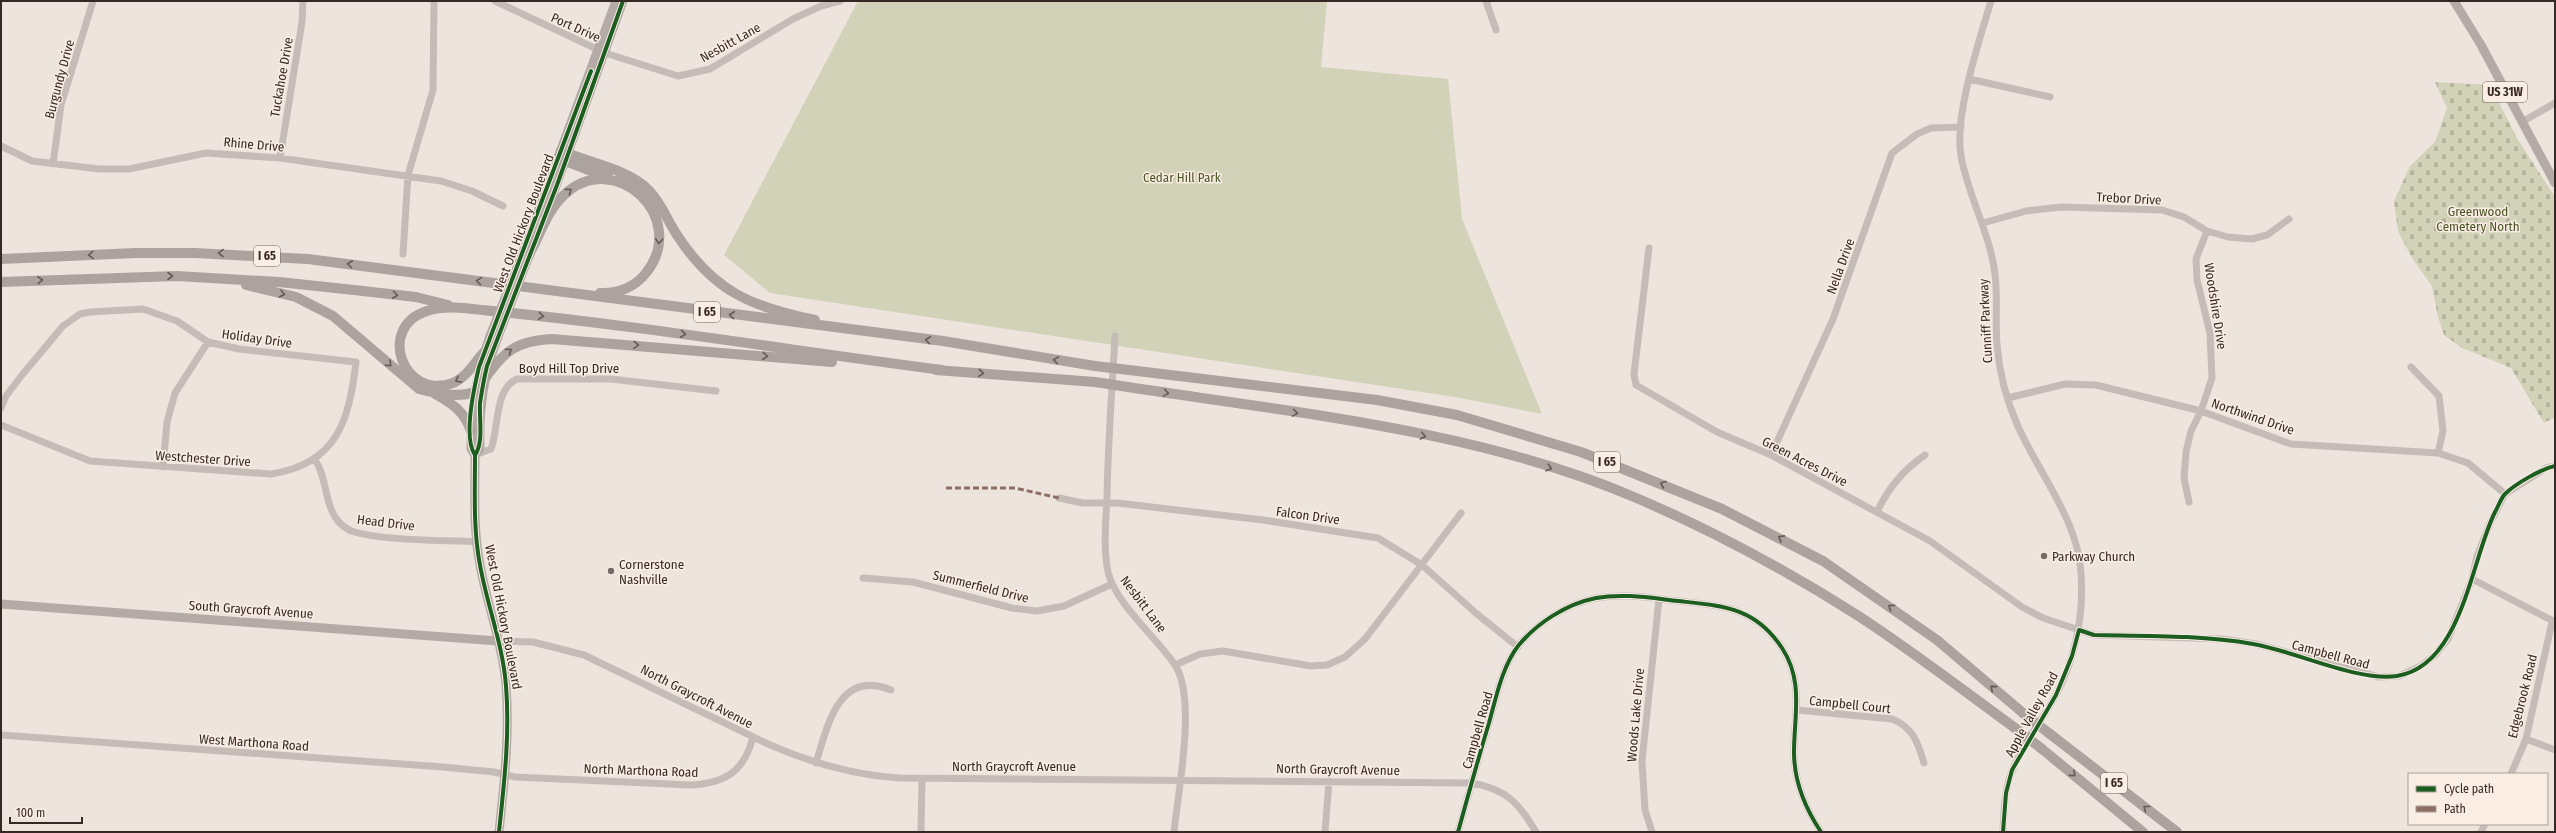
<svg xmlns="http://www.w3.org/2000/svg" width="2556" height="833" viewBox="0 0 2556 833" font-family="'Fira Sans Condensed',sans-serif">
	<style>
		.green { fill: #d1d2b7 }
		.cemetery { fill: url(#cemetery-stones) }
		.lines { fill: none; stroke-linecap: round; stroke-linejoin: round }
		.minor { stroke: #c6bcb7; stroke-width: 7 }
		.major { stroke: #b4aba7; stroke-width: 9 }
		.highway { stroke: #aca39e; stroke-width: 10 }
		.major-bridge { stroke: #b4aba7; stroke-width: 9 }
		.highway-bridge { stroke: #aca39e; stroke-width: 10 }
		.quiet { stroke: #8d6e63; stroke-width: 3; stroke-dasharray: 6 3; stroke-linecap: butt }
		.cycleway-casing { stroke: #faede4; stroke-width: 6 }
		.cycleway { stroke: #1b5e20; stroke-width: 4 }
		.oneway { stroke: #655a55 }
		.poi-dot { fill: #766a66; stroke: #faede4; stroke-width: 1.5 }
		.labels { text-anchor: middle; stroke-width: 3; stroke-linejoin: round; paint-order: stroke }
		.shield { fill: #faede4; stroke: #71645e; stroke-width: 1 }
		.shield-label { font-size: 12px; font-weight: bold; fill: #362925 }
		.street-label { font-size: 13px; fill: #362925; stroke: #faede4 }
		.park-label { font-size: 13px; fill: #4b5627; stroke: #faede4 }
		.poi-label { font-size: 13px; fill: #362925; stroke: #faede4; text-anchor: start }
	</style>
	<defs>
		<pattern id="cemetery-stones" width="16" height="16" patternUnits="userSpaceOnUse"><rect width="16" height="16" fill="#d1d2b7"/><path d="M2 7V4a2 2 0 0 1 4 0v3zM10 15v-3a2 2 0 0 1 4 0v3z" fill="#b4b49d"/></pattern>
	</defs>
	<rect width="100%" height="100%" fill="#ede4de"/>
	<path class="green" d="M858,1H1327L1321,67L1448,79L1462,219L1542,414L1455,397L770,293L724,255Z"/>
	<path class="cemetery" d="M2435,82L2490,85L2518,140L2555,197V417L2544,423L2511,368L2462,348L2444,335L2438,317L2432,286L2412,258L2398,231L2394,201L2410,166L2435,142L2447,108Z"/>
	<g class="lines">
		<path class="minor" d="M495,1L605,53L678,76L710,69L793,19L821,6L840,1
			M1486,1L1496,30
			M1991,1C1979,42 1954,115 1961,156C1968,196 1990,233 1995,274C1998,297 1995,321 1997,344C1999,371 2006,399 2017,424C2038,473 2078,519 2081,573C2084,616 2076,656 2056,695C2042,721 2022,744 2012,771C2004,791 2004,812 2003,832
			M1969,79L2050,97
			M2522,122L2555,103
			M1,146L32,161L99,169H129L206,153L280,158L441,181L472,191L503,206
			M280,158L302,22L303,1
			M53,164L61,105L93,1
			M1983,223L2026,211L2061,207L2162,210L2184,217L2207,231L2228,237L2252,239L2267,235L2289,219
			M1649,248L1634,374L1636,385L1717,432L1771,455L1930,541L2022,607L2043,618L2094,635L2222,639L2256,644L2379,677L2399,676L2421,666L2435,655L2448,639L2472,579L2477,556L2491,521L2505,494L2546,468L2555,466
			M403,254L408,175L433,90L434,1
			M1115,336C1112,389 1108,443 1107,496C1106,521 1103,547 1108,572C1115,603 1157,638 1175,665C1197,698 1178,791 1174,832
			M2411,367L2439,396L2443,431L2438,453
			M2008,398L2065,384L2096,385L2201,411L2291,444L2438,453L2468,463L2505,494
			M1,408L6,396L22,375L63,326L80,314L90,312L143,309L177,321L208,342L239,349L356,362C349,421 337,464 271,474L90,461L1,425
			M475,455L491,449C499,429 494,389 517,379H611L716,391
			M1771,455L1833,319L1892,153L1917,134L1931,128L1961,127
			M315,460C327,477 324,500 335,517C339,523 345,528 351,531C382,541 443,540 477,542
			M163,467L167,422L175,393L208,342
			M1059,498L1083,503H1117L1263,520L1378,538L1422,565L1477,614L1518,647
			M2189,502L2184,478L2186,452L2191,431L2201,411L2212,378L2210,333L2197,280L2196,259L2207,231
			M1877,512C1888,488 1903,470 1925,455
			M863,578L913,582L1012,608L1037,611L1064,606L1112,584
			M2472,579L2555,622
			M498,641L533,642L584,655L768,744C811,763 852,775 899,778L1472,783C1506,789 1519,803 1536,832
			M1175,665L1200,654L1223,651L1311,666L1327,665L1345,657L1365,639L1461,513
			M1797,710L1892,719C1913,727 1918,743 1924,763
			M1,735L443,767L494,772L515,777L691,785C725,783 744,772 753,737
			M2526,739L2555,750
			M816,763C827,728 838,668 891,690
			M2511,774L2526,739L2552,622
			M921,832L922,778
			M1325,832L1329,781
			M1458,832C1468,796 1478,759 1489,723C1496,698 1502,667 1518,646C1537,623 1566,604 1596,598C1623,593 1651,598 1678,601C1723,606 1755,607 1782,648C1804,681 1794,716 1794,752C1794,781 1805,808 1821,832
			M1652,832L1645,810L1642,761L1659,599
			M2481,832L2485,824"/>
		<path class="major" d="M2454,1L2481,45L2555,183
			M545,216L623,1
			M520,260L616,1
			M527,261L536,241
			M498,337C483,375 479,409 480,449L475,455C475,491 473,529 480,565C487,605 503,645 506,686C510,735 504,784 499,832
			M475,455L471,449C471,407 476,375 490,336
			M1,604L498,641"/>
		<path class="highway" d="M561,151C588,162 619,167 643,185C659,198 666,218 677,235C714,292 752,307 815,320
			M558,158L609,178
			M533,247C542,229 549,209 564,195C615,147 690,218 646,273C635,287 618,294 600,293
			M1,259L136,253H195L308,259L943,341L1095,366
			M1,282L177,276L279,282L354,290L416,297L448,305
			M246,285L296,297L333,316L419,389C437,394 468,400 483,387
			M484,352C474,363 467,377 453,383C403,401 376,327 427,311C444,305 465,308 482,310C636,325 789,350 942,370
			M936,370L1095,382
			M1129,370L1377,400L1457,415L1581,452L1722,509L1823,561L1937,640L2023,713
			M484,380C504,351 516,341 552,339L832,362
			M1128,387C1296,413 1477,430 1634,497C1712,530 1786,570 1857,615C1911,650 1963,690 2015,728
			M435,394C453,404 464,411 471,431
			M2050,734L2177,832
			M2042,749L2143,832"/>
		<path class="major-bridge" d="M490,336L520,260
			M498,337L527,261"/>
		<path class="highway-bridge" d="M1095,366L1129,370
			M1095,382L1128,387
			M2023,713L2050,734
			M2015,728L2042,749"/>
		<path class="quiet" d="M946,488H1015L1059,498"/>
		<g class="cycleway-casing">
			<path id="cycleway" d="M475,455C463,438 474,388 479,367L591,71
				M499,832C504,784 510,735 506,686C503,645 487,605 480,565C473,529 475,491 475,455C484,442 479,419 480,403C482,390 484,378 487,366L557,185L623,1
				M1458,832C1468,796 1478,759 1489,723C1496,698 1502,667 1518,646C1537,623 1566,604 1596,598C1623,593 1651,598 1678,601C1723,606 1755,607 1782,648C1804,681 1794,716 1794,752C1794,781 1805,808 1821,832
				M2003,832L2006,793L2012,770L2056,695L2072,656L2079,630L2094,635C2147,636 2201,635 2253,644C2295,651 2358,682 2397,676C2462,666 2471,560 2495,512C2498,507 2501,498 2505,494C2515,484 2541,469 2555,466"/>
		</g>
		<use href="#cycleway" class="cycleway"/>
	</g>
	<defs><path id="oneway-chevron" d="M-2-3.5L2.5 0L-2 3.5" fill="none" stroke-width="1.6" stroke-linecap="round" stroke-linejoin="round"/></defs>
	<g class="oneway">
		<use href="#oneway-chevron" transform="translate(569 191) rotate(-36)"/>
		<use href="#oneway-chevron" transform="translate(659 241) rotate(94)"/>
		<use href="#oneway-chevron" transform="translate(221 253) rotate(-179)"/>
		<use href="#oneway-chevron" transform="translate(91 255) rotate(177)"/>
		<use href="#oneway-chevron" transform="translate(350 264) rotate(-173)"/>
		<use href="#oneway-chevron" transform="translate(170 276)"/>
		<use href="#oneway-chevron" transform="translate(40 280) rotate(-3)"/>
		<use href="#oneway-chevron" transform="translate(479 281) rotate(-172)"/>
		<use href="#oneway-chevron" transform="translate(282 294) rotate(14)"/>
		<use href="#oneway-chevron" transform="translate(395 295) rotate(7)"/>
		<use href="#oneway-chevron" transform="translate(732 315) rotate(-173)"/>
		<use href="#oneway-chevron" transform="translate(541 316) rotate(6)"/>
		<use href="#oneway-chevron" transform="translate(683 334) rotate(8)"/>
		<use href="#oneway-chevron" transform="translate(928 340) rotate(-173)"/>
		<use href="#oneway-chevron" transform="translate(636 345) rotate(4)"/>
		<use href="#oneway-chevron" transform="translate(509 351) rotate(-35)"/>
		<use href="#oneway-chevron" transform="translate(765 356) rotate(5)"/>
		<use href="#oneway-chevron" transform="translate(1056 360) rotate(-171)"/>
		<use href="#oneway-chevron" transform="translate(389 364) rotate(42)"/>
		<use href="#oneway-chevron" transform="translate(981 373) rotate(5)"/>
		<use href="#oneway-chevron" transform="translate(458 380) rotate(150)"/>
		<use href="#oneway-chevron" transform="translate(1166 393) rotate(9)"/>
		<use href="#oneway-chevron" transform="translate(1295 413) rotate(9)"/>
		<use href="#oneway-chevron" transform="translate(1423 436) rotate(12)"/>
		<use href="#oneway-chevron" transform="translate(1549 468) rotate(18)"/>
		<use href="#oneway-chevron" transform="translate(1663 484) rotate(-157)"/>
		<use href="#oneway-chevron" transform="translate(1781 538) rotate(-151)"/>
		<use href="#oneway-chevron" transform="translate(1891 607) rotate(-144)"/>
		<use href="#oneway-chevron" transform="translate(1993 688) rotate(-140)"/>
		<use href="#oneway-chevron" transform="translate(2073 774) rotate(40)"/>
		<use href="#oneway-chevron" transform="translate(2146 808) rotate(-142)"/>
	</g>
	<g class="poi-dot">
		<circle cx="2044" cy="556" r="4"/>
		<circle cx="611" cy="571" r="4"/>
	</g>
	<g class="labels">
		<g class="shield">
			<rect x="2483" y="82" width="44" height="20" rx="3"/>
			<rect x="254" y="246" width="26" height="20" rx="3"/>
			<rect x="694" y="302" width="26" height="20" rx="3"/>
			<rect x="1594" y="452" width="26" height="20" rx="3"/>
			<rect x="2101" y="773" width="26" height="20" rx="3"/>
		</g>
		<g class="shield-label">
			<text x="2505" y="96">US 31W</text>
			<text x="267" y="260">I 65</text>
			<text x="707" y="316">I 65</text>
			<text x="1607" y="466">I 65</text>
			<text x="2114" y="787">I 65</text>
		</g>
		<g class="street-label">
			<text transform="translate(576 27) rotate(24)" y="5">Port Drive</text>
			<text transform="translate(730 42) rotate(-29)" y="5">Nesbitt Lane</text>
			<text transform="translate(281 77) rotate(-80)" y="5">Tuckahoe Drive</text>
			<text transform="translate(59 79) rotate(-75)" y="5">Burgundy Drive</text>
			<text transform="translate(254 144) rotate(5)" y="5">Rhine Drive</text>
			<text transform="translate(2129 198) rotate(3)" y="5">Trebor Drive</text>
			<text transform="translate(523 223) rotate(-69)" y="5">West Old Hickory Boulevard</text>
			<text transform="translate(1840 266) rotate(-70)" y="5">Nella Drive</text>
			<text transform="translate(2216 306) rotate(81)" y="5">Woodshire Drive</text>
			<text transform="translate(1985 321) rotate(-93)" y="5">Cunniff Parkway</text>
			<text transform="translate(257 338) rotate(8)" y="5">Holiday Drive</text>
			<text x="569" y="373">Boyd Hill Top Drive</text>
			<text transform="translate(2253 416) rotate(19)" y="5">Northwind Drive</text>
			<text transform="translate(203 458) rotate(4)" y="5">Westchester Drive</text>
			<text transform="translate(1805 461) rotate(27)" y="5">Green Acres Drive</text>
			<text transform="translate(1308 515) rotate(8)" y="5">Falcon Drive</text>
			<text transform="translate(386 522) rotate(7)" y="5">Head Drive</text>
			<text transform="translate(981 586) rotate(14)" y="5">Summerfield Drive</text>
			<text transform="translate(1144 604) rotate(53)" y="5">Nesbitt Lane</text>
			<text transform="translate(251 609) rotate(4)" y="5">South Graycroft Avenue</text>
			<text transform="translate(504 617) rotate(79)" y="5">West Old Hickory Boulevard</text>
			<text transform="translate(2331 654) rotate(15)" y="5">Campbell Road</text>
			<text transform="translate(697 696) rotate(27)" y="5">North Graycroft Avenue</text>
			<text transform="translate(2522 696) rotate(-76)" y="5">Edgebrook Road</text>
			<text transform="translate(1850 704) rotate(6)" y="5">Campbell Court</text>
			<text transform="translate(2031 714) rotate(-61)" y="5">Apple Valley Road</text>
			<text transform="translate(1635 715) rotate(-85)" y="5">Woods Lake Drive</text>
			<text transform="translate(1477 730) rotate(-74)" y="5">Campbell Road</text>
			<text transform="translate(254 742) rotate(4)" y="5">West Marthona Road</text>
			<text x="1014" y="771">North Graycroft Avenue</text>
			<text transform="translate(1338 769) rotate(1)" y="5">North Graycroft Avenue</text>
			<text transform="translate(641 770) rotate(2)" y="5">North Marthona Road</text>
		</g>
		<g class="park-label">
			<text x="1182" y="182">Cedar Hill Park</text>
			<text x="2478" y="216">Greenwood<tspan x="2478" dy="15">Cemetery North</tspan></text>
		</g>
		<g class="poi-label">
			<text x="2052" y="561">Parkway Church</text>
			<text x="619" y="569">Cornerstone<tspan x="619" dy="15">Nashville</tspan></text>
		</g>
	</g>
	<rect width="2556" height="833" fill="none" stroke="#362925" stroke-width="4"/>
	<rect x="2408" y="773" width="140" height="52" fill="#faede4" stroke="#ac9f98"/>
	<rect x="2416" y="786" width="20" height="6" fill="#1b5e20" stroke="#ac9f98"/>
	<text x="2444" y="793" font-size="12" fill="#362925">Cycle path</text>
	<rect x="2416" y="806" width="20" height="6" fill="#8d6e63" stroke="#ac9f98"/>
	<text x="2444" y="813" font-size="12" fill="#362925">Path</text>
	<path d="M10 817v6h72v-6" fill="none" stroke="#362925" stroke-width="2"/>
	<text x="16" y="817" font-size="12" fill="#362925" stroke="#faede4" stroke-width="3" paint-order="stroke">100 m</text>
</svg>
